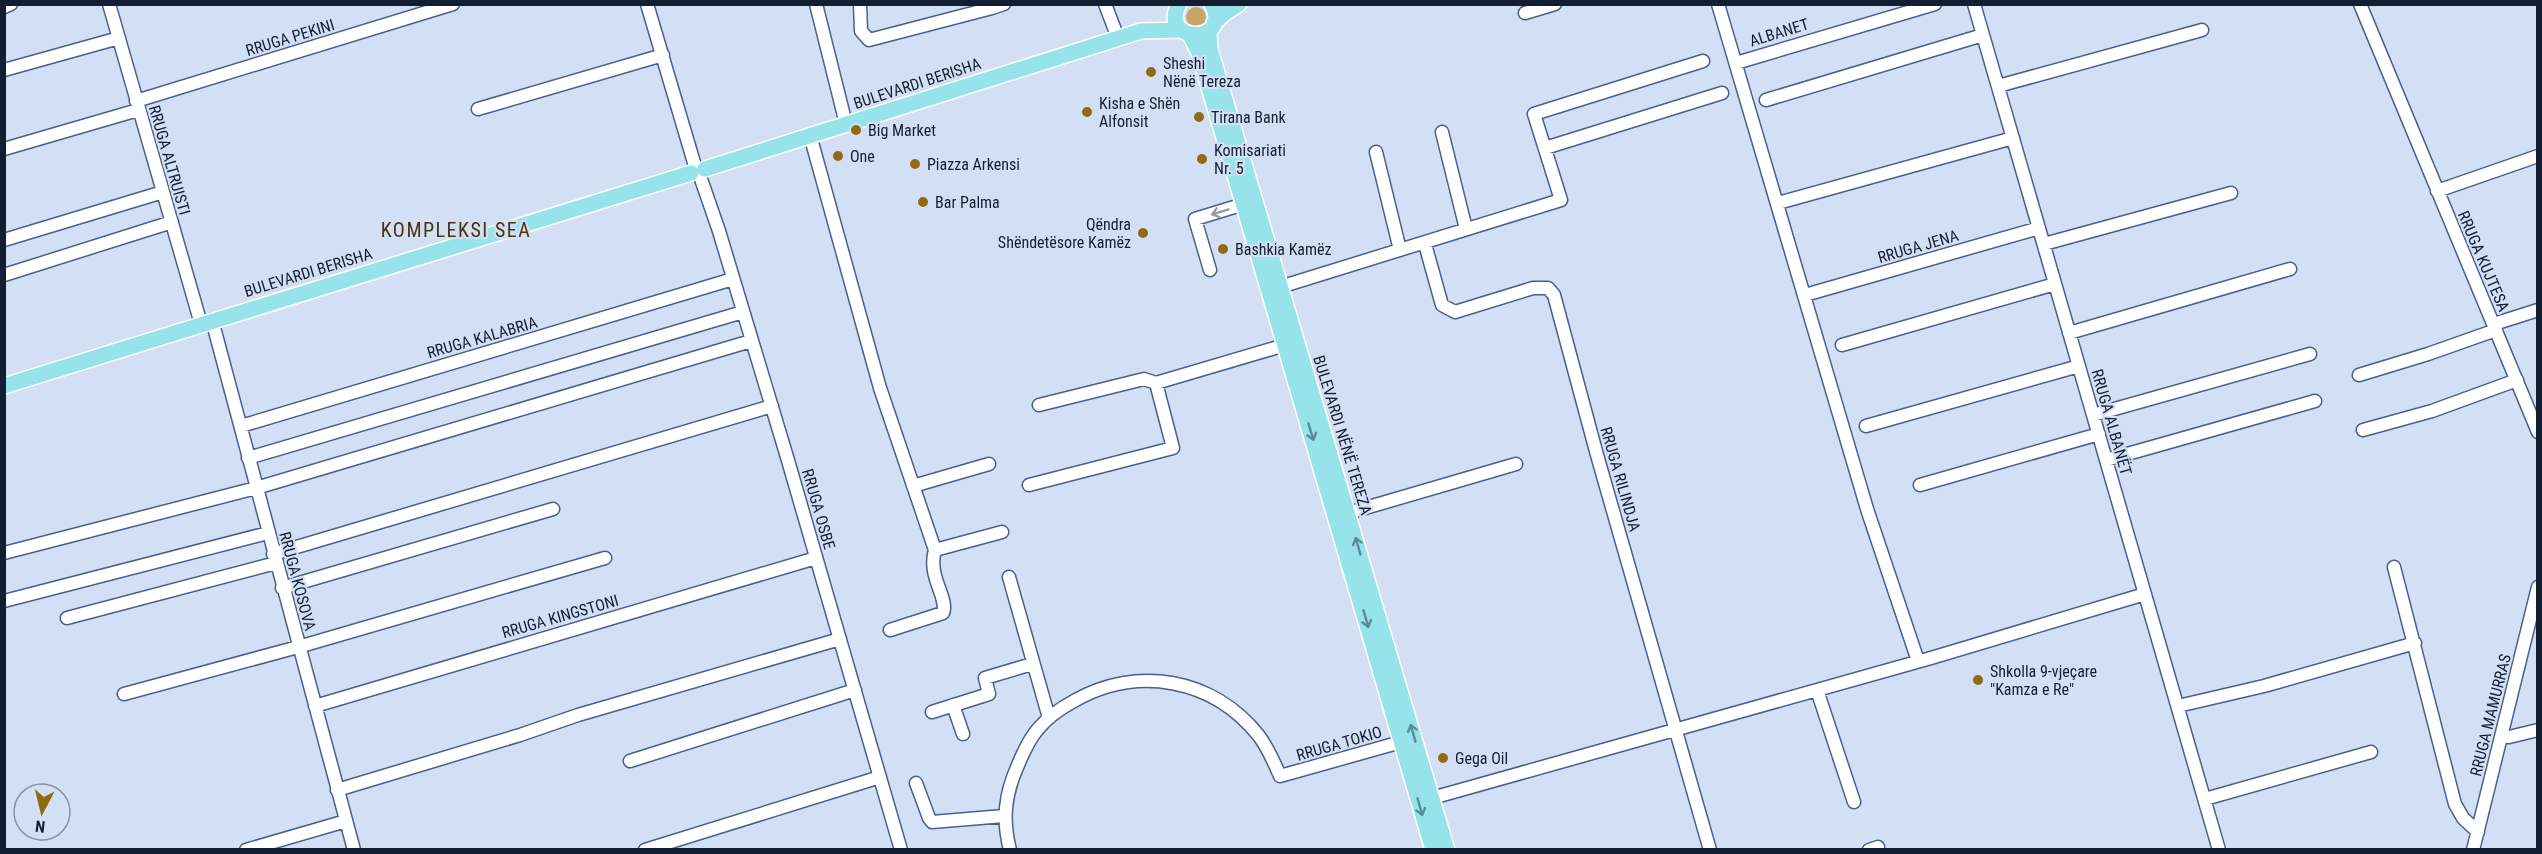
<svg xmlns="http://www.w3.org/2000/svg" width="2542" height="854" viewBox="0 0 2542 854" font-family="'Roboto Condensed',sans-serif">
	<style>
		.green { fill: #c9a665 }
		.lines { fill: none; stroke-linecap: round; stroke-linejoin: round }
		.minor-casing { stroke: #48608e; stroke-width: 15 }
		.major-casing { stroke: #fff; stroke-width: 18 }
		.minor { stroke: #fff; stroke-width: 12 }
		.major { stroke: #96e4ea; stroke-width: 15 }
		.oneway { stroke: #959aa3 }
		.oneway2 { stroke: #5c8b97 }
		.poi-dot { fill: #916b11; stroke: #d3dff5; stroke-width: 2 }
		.labels { text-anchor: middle; stroke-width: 4.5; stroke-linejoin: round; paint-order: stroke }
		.street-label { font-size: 16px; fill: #141e32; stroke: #d3dff5 }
		.poi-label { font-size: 16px; fill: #141e32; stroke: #d3dff5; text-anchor: start }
		.quarter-label { font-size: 20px; letter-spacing: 1.5px; fill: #49360f; stroke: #d3dff5 }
	</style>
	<rect width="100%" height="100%" fill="#d3dff5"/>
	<path class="green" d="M1186 17a10 10 0 1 1 20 0a10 10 0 1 1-20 0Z"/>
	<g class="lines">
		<g class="minor-casing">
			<path id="minor" d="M109,4L201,324
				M647,4L695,166
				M816,4L846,124
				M860,4L861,31L869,40L992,8L991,4
				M1105,4L1118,38
				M1718,4L1867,509L1918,661
				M1974,4L2219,850
				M2360,4L2538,432
				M4,7L11,4
				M992,8L1004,4
				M1525,13L1555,4
				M1736,63L1935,4
				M4,70L119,38
				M1998,86L2202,30
				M1766,100L1983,35
				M136,101L453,4
				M478,109L663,55
				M1442,132L1466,229
				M810,135L880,388L935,550
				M1545,148L1722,93
				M4,149L138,110
				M1376,152L1400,250
				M701,179L719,231L787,457L901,850
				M2437,191L2538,156
				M1778,203L2013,138
				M4,240L163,192
				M1425,244L1442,305L1455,312L1533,288H1548L1554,295L1597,455L1710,850
				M2044,244L2231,193
				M1210,270L1195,219L1244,204
				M4,275L172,222
				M1280,287L1561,200L1534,114L1703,61
				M1805,295L2039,228
				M212,320L354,850
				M2494,324L2538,310
				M2069,333L2290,269
				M1842,345L2055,284
				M2359,375L2428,354L2496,330
				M1039,405L1144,379L1156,383L1285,345
				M2093,415L2310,354
				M241,426L733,279
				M1866,426L2079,366
				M2363,430L2432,411L2517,380
				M248,458L743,312
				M2106,460L2315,401
				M1029,485L1173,448L1156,383
				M1920,485L2099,434
				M913,486L989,464
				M1348,513L1516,464
				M4,553L256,488L751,341
				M273,554L772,406
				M2394,567L2455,804L2463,818L2478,832
				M1009,577L1049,718
				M282,588L553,509
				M4,601L268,533
				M67,618L276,563
				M890,630L943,613C949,598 927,577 935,550L1002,532
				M1817,690L1854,802
				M124,694L298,647L605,558
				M953,705L963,734
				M315,706L816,558
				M2178,706L2264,686L2415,643
				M932,712L989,694L985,678L1032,664
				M2502,736L2509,737L2538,730
				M630,761L855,690
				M916,783L929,818L932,822L1004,816
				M337,790L520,735L578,715L840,639
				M1432,798L1931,658L2145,594
				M2205,799L2371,752
				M246,850L346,821
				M645,850L880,777
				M1010,850C1002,819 1005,794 1018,765C1023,753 1029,739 1038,729C1047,718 1061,708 1074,701C1137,665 1213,678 1259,736C1268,748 1274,762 1280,776L1401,742
				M1869,850L1878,847
				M2473,850L2538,587"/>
		</g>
		<g class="major-casing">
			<path id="major" d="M1179,4C1158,44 1233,45 1212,4
				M1214,23L1225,13L1239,4
				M1209,31L1210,49L1447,850
				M1190,35L1199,53L1433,850
				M705,169L1141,31L1182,30
				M4,386L691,173"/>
		</g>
		<use href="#minor" class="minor"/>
		<use href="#major" class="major"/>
	</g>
	<defs><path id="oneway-shaft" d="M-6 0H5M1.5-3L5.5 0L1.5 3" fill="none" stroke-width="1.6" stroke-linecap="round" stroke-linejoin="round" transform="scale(1.5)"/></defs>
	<use class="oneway" href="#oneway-shaft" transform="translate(1220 212) rotate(163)"/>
	<g class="oneway2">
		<use href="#oneway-shaft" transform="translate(1311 432) rotate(73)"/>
		<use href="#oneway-shaft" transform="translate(1358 546) rotate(-106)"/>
		<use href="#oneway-shaft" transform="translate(1366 619) rotate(74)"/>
		<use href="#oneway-shaft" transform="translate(1413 733) rotate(-106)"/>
		<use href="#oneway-shaft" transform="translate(1420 807) rotate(74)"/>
	</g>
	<g class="poi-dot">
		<circle cx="1151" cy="72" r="6"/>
		<circle cx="1087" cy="112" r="6"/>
		<circle cx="1199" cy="117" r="6"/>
		<circle cx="856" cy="130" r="6"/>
		<circle cx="838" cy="156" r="6"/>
		<circle cx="1202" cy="159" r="6"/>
		<circle cx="915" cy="164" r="6"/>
		<circle cx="923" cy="202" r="6"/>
		<circle cx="1143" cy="233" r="6"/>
		<circle cx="1223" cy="249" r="6"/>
		<circle cx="1978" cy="680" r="6"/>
		<circle cx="1443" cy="758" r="6"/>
	</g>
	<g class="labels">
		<g class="street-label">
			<text transform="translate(1779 32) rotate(-17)" y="6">ALBANET</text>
			<text transform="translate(290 37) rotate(-17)" y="6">RRUGA PEKINI</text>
			<text transform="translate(917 83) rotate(-18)" y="6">BULEVARDI BERISHA</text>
			<text transform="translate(170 160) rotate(74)" y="6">RRUGA ALTRUISTI</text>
			<text transform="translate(1918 246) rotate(-16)" y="6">RRUGA JENA</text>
			<text transform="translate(2484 261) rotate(67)" y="6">RRUGA KUJTESA</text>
			<text transform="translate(308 272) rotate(-17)" y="6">BULEVARDI BERISHA</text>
			<text transform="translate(482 337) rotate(-16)" y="6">RRUGA KALABRIA</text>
			<text transform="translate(2112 422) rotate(74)" y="6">RRUGA ALBANËT</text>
			<text transform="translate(1343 435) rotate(73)" y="6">BULEVARDI NËNË TEREZA</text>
			<text transform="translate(1621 479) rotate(74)" y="6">RRUGA RILINDJA</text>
			<text transform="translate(819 509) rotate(74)" y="6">RRUGA OSBE</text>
			<text transform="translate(298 581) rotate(75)" y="6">RRUGA KOSOVA</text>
			<text transform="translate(560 616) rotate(-16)" y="6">RRUGA KINGSTONI</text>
			<text transform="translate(2490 715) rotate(-76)" y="6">RRUGA MAMURRAS</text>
			<text transform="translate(1339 743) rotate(-16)" y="6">RRUGA TOKIO</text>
		</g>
		<g class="poi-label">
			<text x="1163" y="69">Sheshi<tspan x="1163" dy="18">Nënë Tereza</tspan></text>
			<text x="1099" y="109">Kisha e Shën<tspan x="1099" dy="18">Alfonsit</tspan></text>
			<text x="1211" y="123">Tirana Bank</text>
			<text x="868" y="136">Big Market</text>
			<text x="1214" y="156">Komisariati<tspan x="1214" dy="18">Nr. 5</tspan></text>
			<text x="850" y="162">One</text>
			<text x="927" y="170">Piazza Arkensi</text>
			<text x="935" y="208">Bar Palma</text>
			<text x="1131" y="230" text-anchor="end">Qëndra<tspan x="1131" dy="18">Shëndetësore Kamëz</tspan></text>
			<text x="1235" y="255">Bashkia Kamëz</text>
			<text x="1990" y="677">Shkolla 9-vjeçare<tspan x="1990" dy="18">"Kamza e Re"</tspan></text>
			<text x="1455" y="764">Gega Oil</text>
		</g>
		<g class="quarter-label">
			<text x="456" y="237">KOMPLEKSI SEA</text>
		</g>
	</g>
	<rect width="2542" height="854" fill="none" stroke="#141e32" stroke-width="12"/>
	<g transform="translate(42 812) rotate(187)"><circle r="28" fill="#d3dff5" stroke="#8792a7" stroke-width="1.5"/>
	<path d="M0-4.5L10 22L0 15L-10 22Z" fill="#916b11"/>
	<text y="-9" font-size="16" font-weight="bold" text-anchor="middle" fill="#141e32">N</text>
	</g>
</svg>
